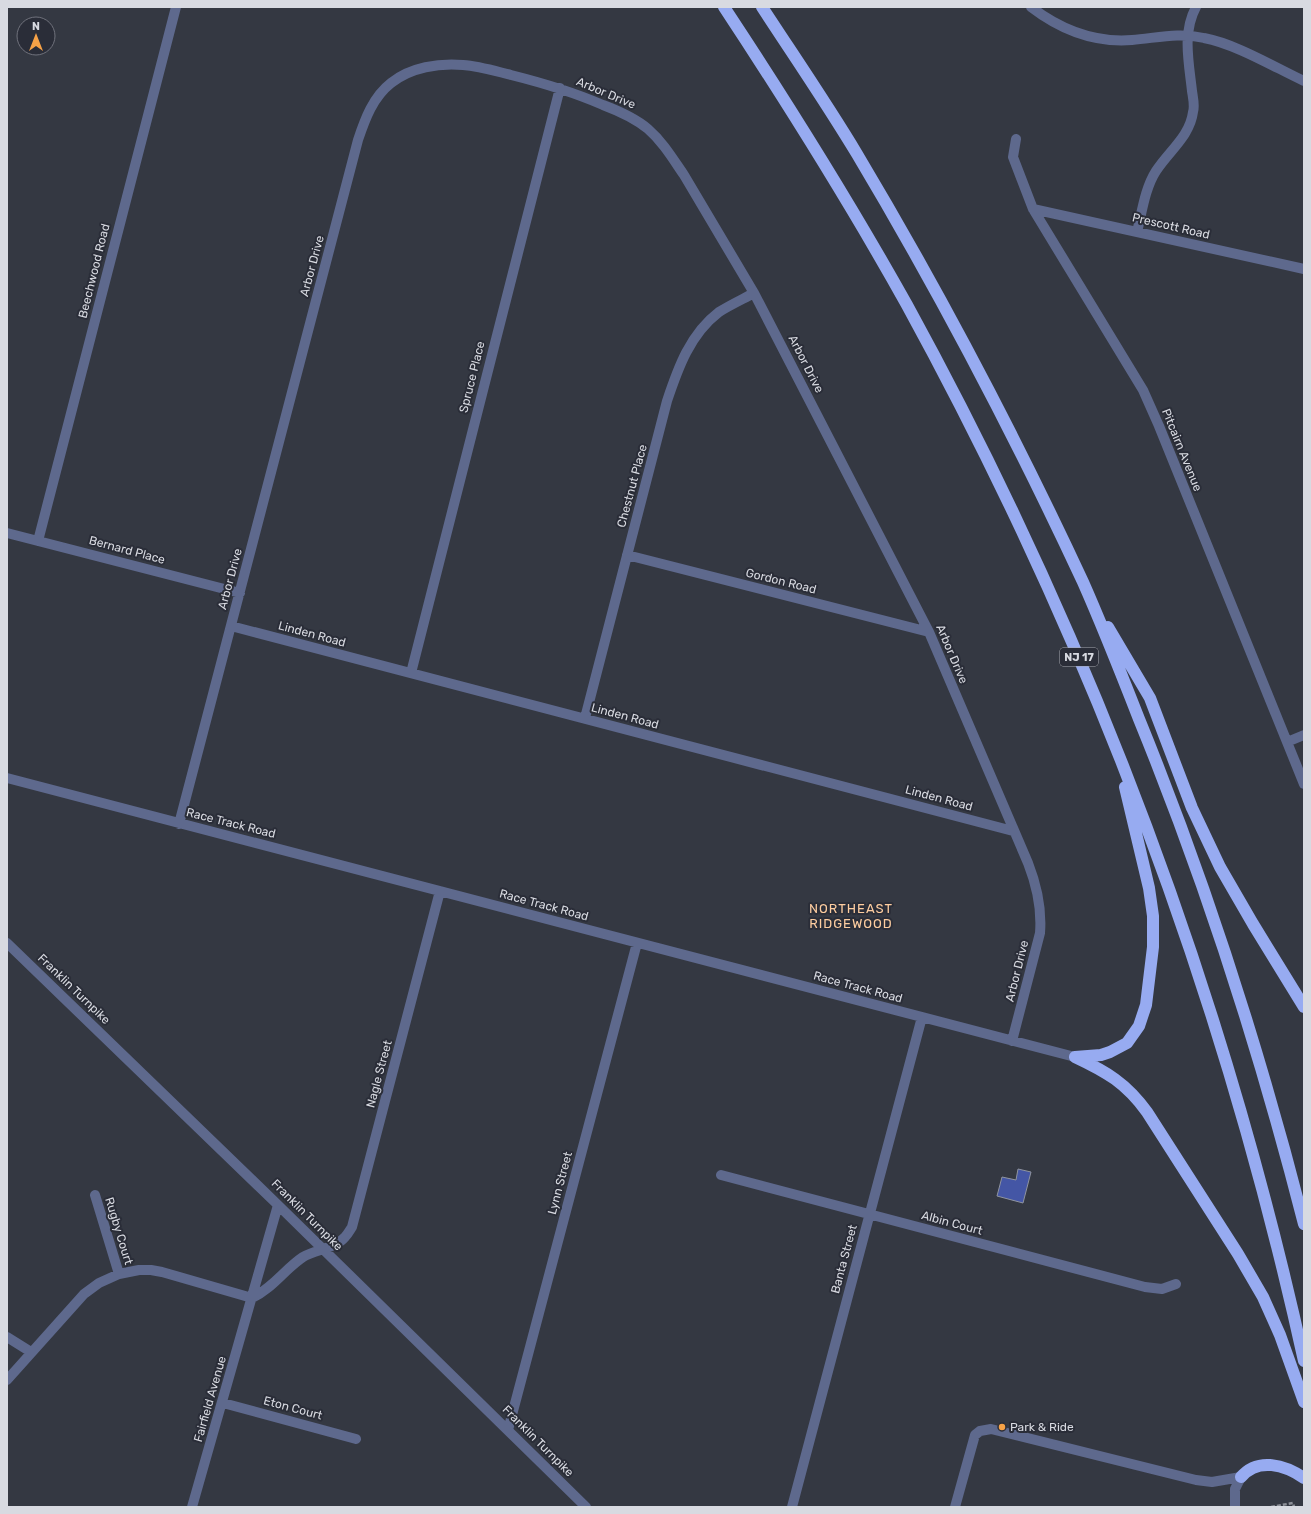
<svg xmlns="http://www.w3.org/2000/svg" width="1311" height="1514" viewBox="0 0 1311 1514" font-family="Rubik,sans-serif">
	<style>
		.building { fill: #4456a5; stroke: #8f94a0 }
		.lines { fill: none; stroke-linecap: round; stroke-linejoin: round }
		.path { stroke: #8d9098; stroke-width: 2.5; stroke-dasharray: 4 2; stroke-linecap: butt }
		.minor { stroke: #5e698d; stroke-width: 10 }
		.highway { stroke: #97abf1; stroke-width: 12 }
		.poi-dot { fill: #f6a247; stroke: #2a2d38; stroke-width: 1.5 }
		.labels { text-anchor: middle; stroke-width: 4; stroke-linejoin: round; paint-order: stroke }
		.shield { fill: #2a2d38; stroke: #a4a6ae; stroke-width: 1 }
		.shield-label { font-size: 11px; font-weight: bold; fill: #d8dae1 }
		.street-label { font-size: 12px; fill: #d8dae1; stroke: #2a2d38 }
		.poi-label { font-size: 12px; fill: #d8dae1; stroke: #2a2d38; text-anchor: start }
		.neighbourhood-label { font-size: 13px; letter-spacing: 1px; fill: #fdcda0; stroke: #2a2d38 }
	</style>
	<rect width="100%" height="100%" fill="#343842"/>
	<path class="building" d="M1018,1169L1031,1172L1023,1203L997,1196L1002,1177L1016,1180Z"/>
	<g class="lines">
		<path class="path" d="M1271,1507L1293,1503L1294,1507"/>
		<path class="minor" d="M1031,7C1061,30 1094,43 1132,40C1157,38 1179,32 1204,38C1236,44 1274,67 1304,81
			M1016,139L1013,157L1033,209L1143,390L1159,426L1304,784
			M1033,209L1304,269
			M1137,232C1142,212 1145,188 1156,171C1169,151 1190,136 1193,112C1195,106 1193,98 1192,91C1189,63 1182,33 1196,7
			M7,533L240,593
			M38,541L176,7
			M627,555L929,632
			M231,626L1013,831
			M411,673L560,88
			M585,718L667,401C678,368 690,334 719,312C730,305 743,299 754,293
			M1287,742L1304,735
			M7,778L1075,1057
			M179,824L358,140C365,119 373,97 391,83C411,67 439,63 463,65C479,66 495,71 511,75C543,83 573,92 603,105C619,111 635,118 648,129C663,142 673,159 684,175L754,293L929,632L1028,863C1037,886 1042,908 1040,933L1012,1041
			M7,943L278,1205L586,1507
			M721,1175L1145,1287L1162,1289L1176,1284
			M95,1195L119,1274
			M252,1298C273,1288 285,1269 303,1257C316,1249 335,1249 345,1237C348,1234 350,1230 352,1227L440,891
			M7,1337L31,1352
			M7,1380L84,1294L99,1283L119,1274L139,1270H151L162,1272L252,1298
			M223,1403L356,1439
			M508,1430L637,943
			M192,1507L278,1205
			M792,1507L922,1017
			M955,1507L975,1435L980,1431L991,1429L1196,1480L1212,1482L1241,1477
			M1235,1507V1489L1241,1477"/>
		<path class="highway" d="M724,7C788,104 850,203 907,305C1089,637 1223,992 1304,1361
			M762,7C794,56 827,104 857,154C940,293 1015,436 1083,582C1103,627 1121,673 1139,719C1206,883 1260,1052 1304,1224
			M1108,627L1150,698L1192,808L1220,867L1253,924L1304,1007
			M1075,1057C1107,1072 1126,1083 1147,1112L1238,1254L1263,1297L1280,1335L1304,1402
			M1075,1057L1101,1055L1110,1052L1127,1043L1139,1026L1146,1005L1153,947V916L1149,888L1125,787
			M1241,1477C1258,1457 1285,1465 1304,1478"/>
	</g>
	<circle class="poi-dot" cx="1002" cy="1427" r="4"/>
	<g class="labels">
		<rect class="shield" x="1060" y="648" width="38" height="18" rx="3"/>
		<g class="shield-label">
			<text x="1079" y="661">NJ 17</text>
		</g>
		<g class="street-label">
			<text transform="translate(606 93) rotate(23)" y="4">Arbor Drive</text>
			<text transform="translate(1171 226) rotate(13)" y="4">Prescott Road</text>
			<text transform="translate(312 266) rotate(-75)" y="4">Arbor Drive</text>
			<text transform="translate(94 271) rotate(-76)" y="4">Beechwood Road</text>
			<text transform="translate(806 364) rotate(63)" y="4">Arbor Drive</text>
			<text transform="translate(472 377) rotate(-76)" y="4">Spruce Place</text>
			<text transform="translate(1182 450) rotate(68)" y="4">Pitcairn Avenue</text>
			<text transform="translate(632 486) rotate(-75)" y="4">Chestnut Place</text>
			<text transform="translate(127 550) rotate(15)" y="4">Bernard Place</text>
			<text transform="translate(230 579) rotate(-75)" y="4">Arbor Drive</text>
			<text transform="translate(781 581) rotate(14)" y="4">Gordon Road</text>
			<text transform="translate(312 634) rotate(15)" y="4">Linden Road</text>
			<text transform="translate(952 654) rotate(67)" y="4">Arbor Drive</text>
			<text transform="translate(625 716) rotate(15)" y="4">Linden Road</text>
			<text transform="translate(939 798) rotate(15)" y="4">Linden Road</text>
			<text transform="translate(231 823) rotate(14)" y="4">Race Track Road</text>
			<text transform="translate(544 905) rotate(15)" y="4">Race Track Road</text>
			<text transform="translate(1017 971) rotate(-76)" y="4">Arbor Drive</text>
			<text transform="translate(858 987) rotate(15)" y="4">Race Track Road</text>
			<text transform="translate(74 989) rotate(44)" y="4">Franklin Turnpike</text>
			<text transform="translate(379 1074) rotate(-75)" y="4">Nagle Street</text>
			<text transform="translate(560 1183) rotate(-75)" y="4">Lynn Street</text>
			<text transform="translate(307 1215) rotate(45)" y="4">Franklin Turnpike</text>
			<text transform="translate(952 1223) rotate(15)" y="4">Albin Court</text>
			<text transform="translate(119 1231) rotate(73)" y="4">Rugby Court</text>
			<text transform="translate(844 1259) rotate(-75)" y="4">Banta Street</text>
			<text transform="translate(210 1399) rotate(-74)" y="4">Fairfield Avenue</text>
			<text transform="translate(293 1408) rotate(15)" y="4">Eton Court</text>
			<text transform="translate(538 1441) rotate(45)" y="4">Franklin Turnpike</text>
		</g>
		<g class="poi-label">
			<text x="1010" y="1431">Park &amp; Ride</text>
		</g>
		<g class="neighbourhood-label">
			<text x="851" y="913">NORTHEAST<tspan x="851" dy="15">RIDGEWOOD</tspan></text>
		</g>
	</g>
	<rect width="1311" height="1514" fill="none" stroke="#d8dae1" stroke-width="16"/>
	<g transform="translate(36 36)"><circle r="19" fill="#2a2d38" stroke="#70727c"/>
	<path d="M0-3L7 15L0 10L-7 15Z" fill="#f6a247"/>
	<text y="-6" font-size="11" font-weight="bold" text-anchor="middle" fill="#d8dae1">N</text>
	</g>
</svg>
